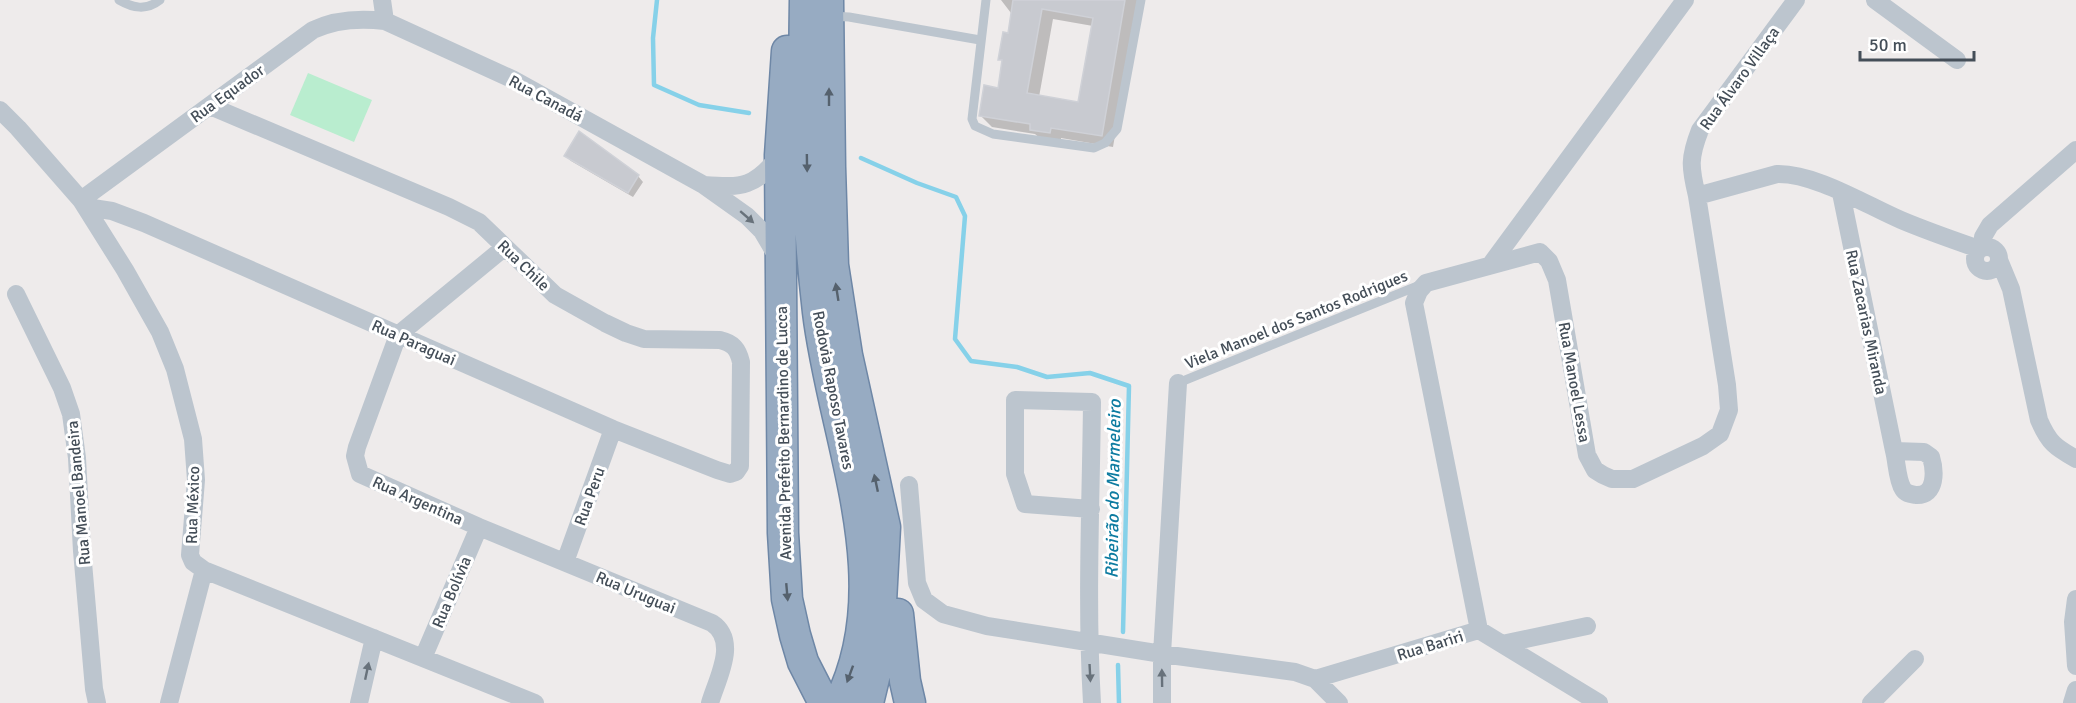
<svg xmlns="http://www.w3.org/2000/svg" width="2076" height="703" viewBox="0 0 2076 703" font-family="Signika,sans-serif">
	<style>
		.green { fill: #b9edcf }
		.shadow { fill: #0003; fill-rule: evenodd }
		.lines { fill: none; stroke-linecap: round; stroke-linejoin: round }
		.stream { stroke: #86d1e9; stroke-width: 4.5 }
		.building { fill: #c8cad0; stroke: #cfd1d7; stroke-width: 1.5; fill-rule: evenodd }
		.trunk-casing { stroke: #6e87a6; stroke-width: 33 }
		.service { stroke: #bcc5ce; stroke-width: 9 }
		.minor { stroke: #bcc5ce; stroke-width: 18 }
		.trunk { stroke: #97abc2; stroke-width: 30 }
		.oneway { fill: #55616d }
		.oneway2 { fill: #68727b }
		.labels { text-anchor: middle; stroke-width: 6; stroke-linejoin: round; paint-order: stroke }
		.street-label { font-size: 16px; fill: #444e58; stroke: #fff }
		.water-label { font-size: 18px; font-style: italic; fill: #0e7ca1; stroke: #fff }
	</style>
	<rect width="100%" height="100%" fill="#eeebeb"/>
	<path class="green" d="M308,73L372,100L354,142L290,115Z"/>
	<path class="shadow" d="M1001,0H1138L1113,147L1061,138V143L1042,140L1035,134L992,127L981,116L999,89L1004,63L1000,59L1009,35L1011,13ZM1053,19L1093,26L1079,104L1039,97Z
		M566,156L638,176L643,182L633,197L571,161Z"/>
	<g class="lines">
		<path class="stream" d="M657,0L653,38L654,85L699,105L749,113
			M861,158L917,183L956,197L965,216L955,339L971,361L1017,367L1047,377L1090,373L1129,386L1123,632
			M1118,665L1119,703"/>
	</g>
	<path class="building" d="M1013,0H1125L1102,136L1051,128L1050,133L1030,130V124L979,116L984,85L998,88L1002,60H998L1003,32L1008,33ZM1042,9L1093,18L1078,102L1027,93Z
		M579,131L639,175L628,193L564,156Z"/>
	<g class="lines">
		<g class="trunk-casing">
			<path id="trunk" d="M805,0C803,104 806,209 818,312C833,439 901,580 839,703
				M828,0L830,167L833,265L847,355L885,527L880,621L882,645L868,703
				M787,51L780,155L783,533L787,599L795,635L803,662L824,703
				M898,614L905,681L910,703"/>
		</g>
		<path class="service" d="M119,0C133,8 146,11 160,0
			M986,0L972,119L975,126L993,134L1094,148L1105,143L1117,129L1141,0
			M831,16L849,17L980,40
			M1178,383L1420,285"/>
		<path class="minor" d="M382,0L385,21
			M1875,0L1957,60
			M0,110L18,128L81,200L125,270L160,332L175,369L193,439L196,480L190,555L193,562L204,570L535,703
			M704,185C743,188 755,187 780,155
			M1841,193L1894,451C1897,462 1897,480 1903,489C1906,494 1911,494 1916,495C1937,496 1935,470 1931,457L1924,452L1894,451
			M1697,196L1777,174C1815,173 1866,205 1901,220C1927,231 1953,240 1979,249
			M81,200L313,30C336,19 360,18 385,21L512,79L702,184L747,216L762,231L778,258
			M86,207L112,211L144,223L613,429L717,470L730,474L736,472L740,466L741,362C738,349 733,343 720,340L644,339L626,333L605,323L555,295L479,222L449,207L210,106
			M1975 259a12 12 0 1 1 24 0a12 12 0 1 1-24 0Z
			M1982,248L1983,237L1990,225L2076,150
			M1999,260L2011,289L2039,420C2049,443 2055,447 2076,459
			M1491,264L1685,0
			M16,294L62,388L71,414L77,458L82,551L94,689L97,703
			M398,335L357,447L355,456L360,474L479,527L712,623C739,641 717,679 710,703
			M398,335L505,247
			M909,485L917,583L924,600L943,614L987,626L1162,654L1295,672L1315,679L1339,703
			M1091,509L1025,504L1015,474V400L1092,402C1091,502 1086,603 1092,703
			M565,562L613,429
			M2076,599L2073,622L2076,666
			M1479,630L1414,303L1419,291L1426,283L1540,252L1549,261L1557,280L1587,455L1595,470L1603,475L1612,479H1633L1703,446L1720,434L1729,410L1727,385L1697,196C1690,167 1689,158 1700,130L1796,0
			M1502,644L1587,626
			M423,658L479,527
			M1315,679L1479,630L1599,703
			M169,703L204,570
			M359,703L374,638
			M1162,703V654L1178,383
			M1871,703L1915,659
			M2072,703L2076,690"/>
		<use href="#trunk" class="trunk"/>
	</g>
	<defs><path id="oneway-solid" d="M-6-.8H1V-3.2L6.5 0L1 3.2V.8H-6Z" transform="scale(1.5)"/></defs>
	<g class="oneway">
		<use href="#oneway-solid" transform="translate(829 97) rotate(-90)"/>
		<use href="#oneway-solid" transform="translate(807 163) rotate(89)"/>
		<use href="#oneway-solid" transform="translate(837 292) rotate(-99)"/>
		<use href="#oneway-solid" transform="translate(876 483) rotate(-102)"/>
		<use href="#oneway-solid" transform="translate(787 592) rotate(85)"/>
		<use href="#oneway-solid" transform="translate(850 674) rotate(110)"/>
	</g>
	<g class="oneway2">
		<use href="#oneway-solid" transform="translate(747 217) rotate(41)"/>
		<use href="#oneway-solid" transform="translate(367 671) rotate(-78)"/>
		<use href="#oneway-solid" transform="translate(1090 673) rotate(87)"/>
		<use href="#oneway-solid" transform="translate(1162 678) rotate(-91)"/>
	</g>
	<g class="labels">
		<g class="street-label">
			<text transform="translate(1739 78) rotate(-54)" y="6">Rua Álvaro Villaça</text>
			<text transform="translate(227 93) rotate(-36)" y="6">Rua Equador</text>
			<text transform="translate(546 98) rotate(28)" y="6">Rua Canadá</text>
			<text transform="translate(524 265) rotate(44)" y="6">Rua Chile</text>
			<text transform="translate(1296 319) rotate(-22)" y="6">Viela Manoel dos Santos Rodrigues</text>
			<text transform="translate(1867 322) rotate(78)" y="6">Rua Zacarias Miranda</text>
			<text transform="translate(414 342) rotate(24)" y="6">Rua Paraguai</text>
			<text transform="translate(1575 382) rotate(80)" y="6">Rua Manoel Lessa</text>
			<text transform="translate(834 390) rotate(79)" y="6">Rodovia Raposo Tavares</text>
			<text transform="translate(783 433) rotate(-91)" y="6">Avenida Prefeito Bernardino de Lucca</text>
			<text transform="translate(78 493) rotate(-95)" y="6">Rua Manoel Bandeira</text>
			<text transform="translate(589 496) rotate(-70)" y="6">Rua Peru</text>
			<text transform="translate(418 500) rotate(24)" y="6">Rua Argentina</text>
			<text transform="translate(192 505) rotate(-88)" y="6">Rua México</text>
			<text transform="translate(451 592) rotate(-67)" y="6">Rua Bolívia</text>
			<text transform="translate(636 592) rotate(23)" y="6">Rua Uruguai</text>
			<text transform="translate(1430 645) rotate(-17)" y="6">Rua Bariri</text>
		</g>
		<g class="water-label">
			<text transform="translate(1113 489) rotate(-89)" y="6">Ribeirão do Marmeleiro</text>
		</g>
	</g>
	<path d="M1860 51v9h114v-9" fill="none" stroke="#444e58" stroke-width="3"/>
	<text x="1869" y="51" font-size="18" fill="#444e58" stroke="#ffffff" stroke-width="4.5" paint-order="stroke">50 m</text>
</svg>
